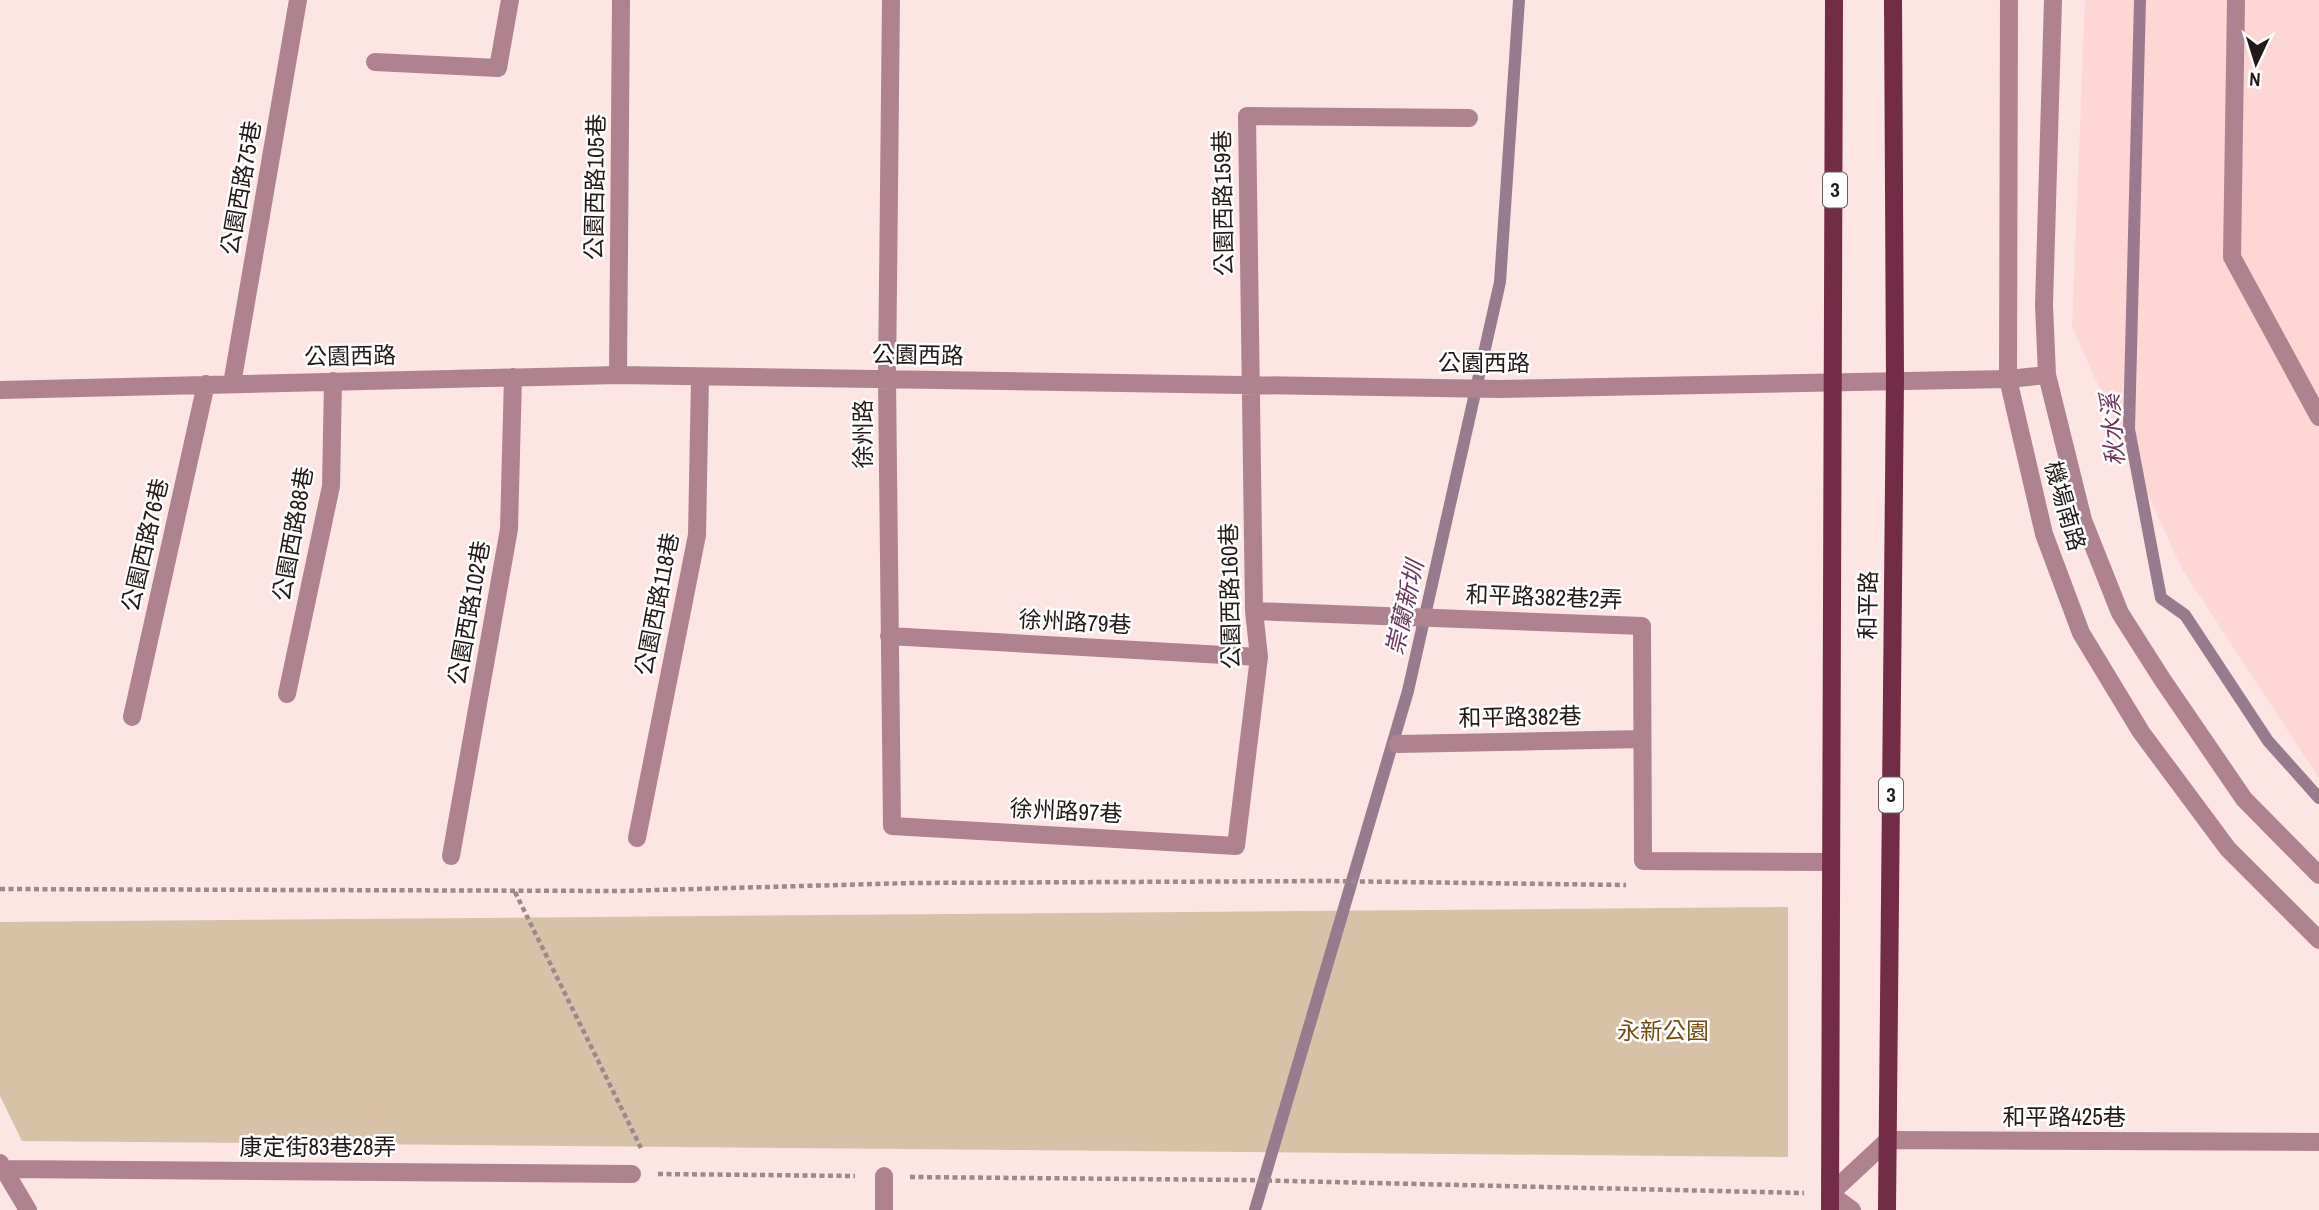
<svg xmlns="http://www.w3.org/2000/svg" width="2319" height="1210" viewBox="0 0 2319 1210" font-family="'Archivo Narrow','Noto Sans TC',sans-serif">
	<style>
		.built { fill: #fcd7d4 }
		.green { fill: #d9c1a7 }
		.lines { fill: none; stroke-linecap: round; stroke-linejoin: round }
		.stream { stroke: #9a7a8e; stroke-width: 12 }
		.path { stroke: #9b8a88; stroke-width: 4.5; stroke-dasharray: 5 3.5; stroke-linecap: butt }
		.minor { stroke: #ae838f; stroke-width: 18 }
		.major { stroke: #732c45; stroke-width: 18 }
		.labels { text-anchor: middle; stroke-width: 5; stroke-linejoin: round; paint-order: stroke }
		.shield { fill: #fff; stroke: #655e5d; stroke-width: 2 }
		.shield-label { font-size: 21px; font-weight: bold; fill: #231918 }
		.street-label { font-size: 23px; fill: #231918; stroke: #fff }
		.park-label { font-size: 23px; fill: #744a0e; stroke: #fff }
		.water-label { font-size: 24px; font-style: italic; fill: #6c375d; stroke: #fff }
	</style>
	<rect width="100%" height="100%" fill="#fce5e3"/>
	<path class="built" d="M2085,0H2319V778L2182,569L2072,327Z"/>
	<path class="green" d="M1788,907V1157L22,1141L0,1096V922Z"/>
	<g class="lines">
		<path class="stream" d="M2140,0L2129,429L2161,598L2185,615L2268,741L2319,798
			M1255,1210L1408,691L1500,282L1519,0"/>
		<path class="path" d="M0,889L621,891L911,883L1325,881L1626,885
			M515,892L641,1148
			M658,1174L855,1176
			M910,1177L1245,1180L1804,1193"/>
		<path class="minor" d="M891,0L887,379L892,826L1236,846L1259,657L1254,611L1247,116L1469,118
			M2009,0L2008,379L2044,534L2081,633L2141,732L2228,849L2319,940
			M2053,0L2044,305L2047,375L2083,520L2120,613L2162,679L2244,799L2319,875
			M2236,0L2232,257L2319,417
			M375,62L498,68L510,0
			M618,375L621,0
			M232,384L298,0
			M0,390L618,375L1500,389L2008,379L2047,375
			M1254,611L1642,626L1643,861L1830,862
			M889,636L1259,657
			M287,694L331,486L333,381
			M132,717L206,384
			M1398,744L1642,739
			M637,838L697,535L700,377
			M451,856L509,529L513,377
			M0,1163L28,1210
			M4,1169L632,1174
			M884,1176V1210
			M1852,1210L1830,1194L1888,1140L2319,1142"/>
		<path class="major" d="M1830,1210L1834,0
			M1887,1210L1895,380L1893,0"/>
	</g>
	<g class="labels">
		<g class="shield">
			<rect x="1823" y="172.5" width="24" height="35" rx="5"/>
			<rect x="1879" y="777.5" width="24" height="35" rx="5"/>
		</g>
		<g class="shield-label">
			<text x="1835" y="197">3</text>
			<text x="1891" y="802">3</text>
		</g>
		<g class="street-label">
			<text transform="translate(595 187) rotate(-89)" y="8">公園西路105巷</text>
			<text transform="translate(241 188) rotate(-80)" y="8">公園西路75巷</text>
			<text transform="translate(1223 203) rotate(-91)" y="8">公園西路159巷</text>
			<text transform="translate(918 355) rotate(1)" y="8">公園西路</text>
			<text transform="translate(350 356) rotate(-1)" y="8">公園西路</text>
			<text x="1484" y="371">公園西路</text>
			<text transform="translate(863 434) rotate(-90)" y="8">徐州路</text>
			<text transform="translate(2065 506) rotate(74)" y="8">機場南路</text>
			<text transform="translate(293 534) rotate(-80)" y="8">公園西路88巷</text>
			<text transform="translate(145 545) rotate(-77)" y="8">公園西路76巷</text>
			<text transform="translate(1230 596) rotate(-91)" y="8">公園西路160巷</text>
			<text transform="translate(1544 597) rotate(2)" y="8">和平路382巷2弄</text>
			<text transform="translate(657 604) rotate(-79)" y="8">公園西路118巷</text>
			<text transform="translate(1868 605) rotate(-89)" y="8">和平路</text>
			<text transform="translate(469 613) rotate(-80)" y="8">公園西路102巷</text>
			<text transform="translate(1075 622) rotate(3)" y="8">徐州路79巷</text>
			<text transform="translate(1520 717) rotate(-1)" y="8">和平路382巷</text>
			<text transform="translate(1066 811) rotate(3)" y="8">徐州路97巷</text>
			<text x="2064" y="1125">和平路425巷</text>
			<text x="318" y="1155">康定街83巷28弄</text>
		</g>
		<g class="park-label">
			<text x="1663" y="1039">永新公園</text>
		</g>
		<g class="water-label">
			<text transform="translate(2113 430) rotate(-95)" y="8">秋水溪</text>
			<text transform="translate(1405 608) rotate(-77)" y="8">崇蘭新圳</text>
		</g>
	</g>
	<g transform="translate(2256 63) rotate(184)" stroke="#ffffff" stroke-width="5" paint-order="stroke">
	<path d="M0-5L12 26L0 18L-12 26Z" fill="#231918"/>
	<text y="-10" font-size="19" font-weight="bold" text-anchor="middle" fill="#231918">N</text>
	</g>
</svg>
